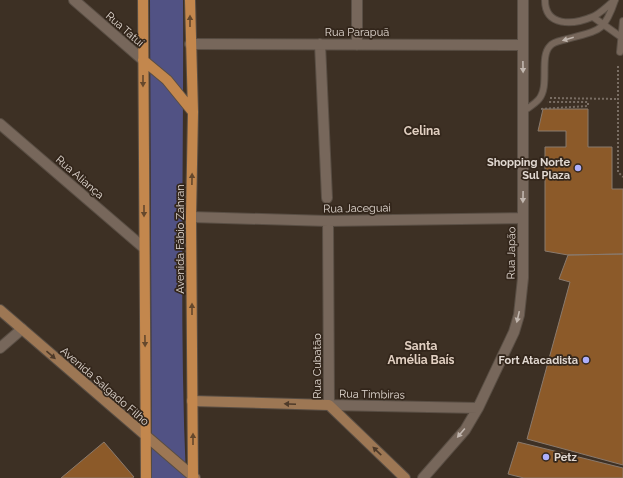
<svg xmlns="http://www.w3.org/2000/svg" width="623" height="478" viewBox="0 0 623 478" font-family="Raleway,sans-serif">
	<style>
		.green { fill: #515284 }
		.building { fill: #8c5a29; stroke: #8a7a6d }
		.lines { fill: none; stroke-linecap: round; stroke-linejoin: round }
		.lane-casing { stroke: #594e44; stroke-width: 8 }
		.street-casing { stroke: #594e44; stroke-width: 12 }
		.secondary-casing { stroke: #594e44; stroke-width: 12 }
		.primary-casing { stroke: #594e44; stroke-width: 12 }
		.path { stroke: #796d63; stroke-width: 2; stroke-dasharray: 2 2; stroke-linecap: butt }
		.lane { stroke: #77675b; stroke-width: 6 }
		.street { stroke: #77675b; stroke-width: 10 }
		.secondary { stroke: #9d7754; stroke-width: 10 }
		.primary { stroke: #c3874d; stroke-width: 10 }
		.oneway { fill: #65482c }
		.oneway2 { fill: #c1b6ae }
		.oneway3 { fill: #4e3a29 }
		.poi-dot { fill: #adaffb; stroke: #33261b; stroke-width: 1.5 }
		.labels { text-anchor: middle; stroke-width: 3.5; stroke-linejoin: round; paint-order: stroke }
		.street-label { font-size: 11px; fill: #e1d8d1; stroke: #33261b }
		.poi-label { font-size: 11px; font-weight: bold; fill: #e1d8d1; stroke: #33261b; text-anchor: end }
		.neighbourhood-label { font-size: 12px; font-weight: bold; fill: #e2d0c2; stroke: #33261b }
	</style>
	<rect width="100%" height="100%" fill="#3d3024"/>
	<path class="green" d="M150,0H183C184,159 179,319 186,478H152Z"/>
	<path class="building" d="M543,109H588V147H612V189H623V254L568,255L545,251V147H566V131H538Z
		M623,254V465L527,439L570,282L559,279L568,255Z
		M104,442L134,477L132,478H61Z
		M518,442L623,468V478H524L508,474Z"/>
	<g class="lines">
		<g class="lane-casing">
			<path id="lane" d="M545,0C545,27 573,25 592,17C600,14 608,5 615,0
				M593,17L621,37
				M620,52L623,21
				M524,111C529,107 535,104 539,99C550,86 539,57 550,46C554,41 561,41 567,39C599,30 604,33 615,0"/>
		</g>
		<g class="street-casing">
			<path id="street" d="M74,0L143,60
				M357,0V45
				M190,44L523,45
				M320,44L327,198
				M0,124L144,248
				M191,217L328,221L523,218
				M328,221L329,405L478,408
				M0,348L22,329
				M423,478L465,430L478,408L514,332L519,315L523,278V0"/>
		</g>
		<g class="secondary-casing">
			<path id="secondary" d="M0,310L195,478
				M192,401L329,405L405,478"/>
		</g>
		<g class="primary-casing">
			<path id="primary" d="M143,0L146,478
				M190,0L193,112L191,217L193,478
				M143,60L167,80L193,112"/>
		</g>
		<path class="path" d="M618,66V172L623,177
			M550,98L618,99
			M541,109L588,106V102H547"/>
		<use href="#lane" class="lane"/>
		<use href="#street" class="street"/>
		<use href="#secondary" class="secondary"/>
		<use href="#primary" class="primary"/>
	</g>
	<defs><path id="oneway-solid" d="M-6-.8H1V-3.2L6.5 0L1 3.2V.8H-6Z"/></defs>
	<g class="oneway">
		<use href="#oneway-solid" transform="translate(190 21) rotate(-90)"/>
		<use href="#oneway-solid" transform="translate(143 81) rotate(90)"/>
		<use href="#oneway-solid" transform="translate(192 179) rotate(-89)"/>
		<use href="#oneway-solid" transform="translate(144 211) rotate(90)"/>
		<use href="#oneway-solid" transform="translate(192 309) rotate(-90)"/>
		<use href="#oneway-solid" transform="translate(145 341) rotate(89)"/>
		<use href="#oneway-solid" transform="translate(193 439) rotate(-90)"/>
	</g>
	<g class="oneway2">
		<use href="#oneway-solid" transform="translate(568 39) rotate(164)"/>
		<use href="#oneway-solid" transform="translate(523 67) rotate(89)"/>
		<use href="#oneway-solid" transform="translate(523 197) rotate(91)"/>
		<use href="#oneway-solid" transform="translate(518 317) rotate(103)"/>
		<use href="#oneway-solid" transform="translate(461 433) rotate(130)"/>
	</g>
	<g class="oneway3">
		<use href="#oneway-solid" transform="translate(51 355) rotate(41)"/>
		<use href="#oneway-solid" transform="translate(290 404) rotate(-178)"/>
		<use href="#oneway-solid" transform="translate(377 451) rotate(-136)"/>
	</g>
	<g class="poi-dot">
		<circle cx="578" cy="168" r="4"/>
		<circle cx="586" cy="360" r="4"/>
		<circle cx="546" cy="457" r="4"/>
	</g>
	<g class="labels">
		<g class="street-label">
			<text transform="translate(125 29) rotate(41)" y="4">Rua Tatuí</text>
			<text x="357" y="36">Rua Parapuã</text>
			<text transform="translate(80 177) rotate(41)" y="4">Rua Aliança</text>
			<text transform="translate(357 208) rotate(-1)" y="4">Rua Jaceguai</text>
			<text transform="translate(180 239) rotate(-90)" y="4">Avenida Fábio Zahran</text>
			<text transform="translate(511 253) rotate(-89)" y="4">Rua Japão</text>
			<text transform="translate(317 366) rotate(-90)" y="4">Rua Cubatão</text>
			<text transform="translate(105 386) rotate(41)" y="4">Avenida Salgado Filho</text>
			<text transform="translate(372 394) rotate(1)" y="4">Rua Timbiras</text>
		</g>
		<g class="poi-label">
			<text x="570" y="166">Shopping Norte<tspan x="570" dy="13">Sul Plaza</tspan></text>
			<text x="578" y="364">Fort Atacadista</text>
			<text x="554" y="461" text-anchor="start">Petz</text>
		</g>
		<g class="neighbourhood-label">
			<text x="422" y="135">Celina</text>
			<text x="421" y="350">Santa<tspan x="421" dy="14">Amélia Baís</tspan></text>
		</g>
	</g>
</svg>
